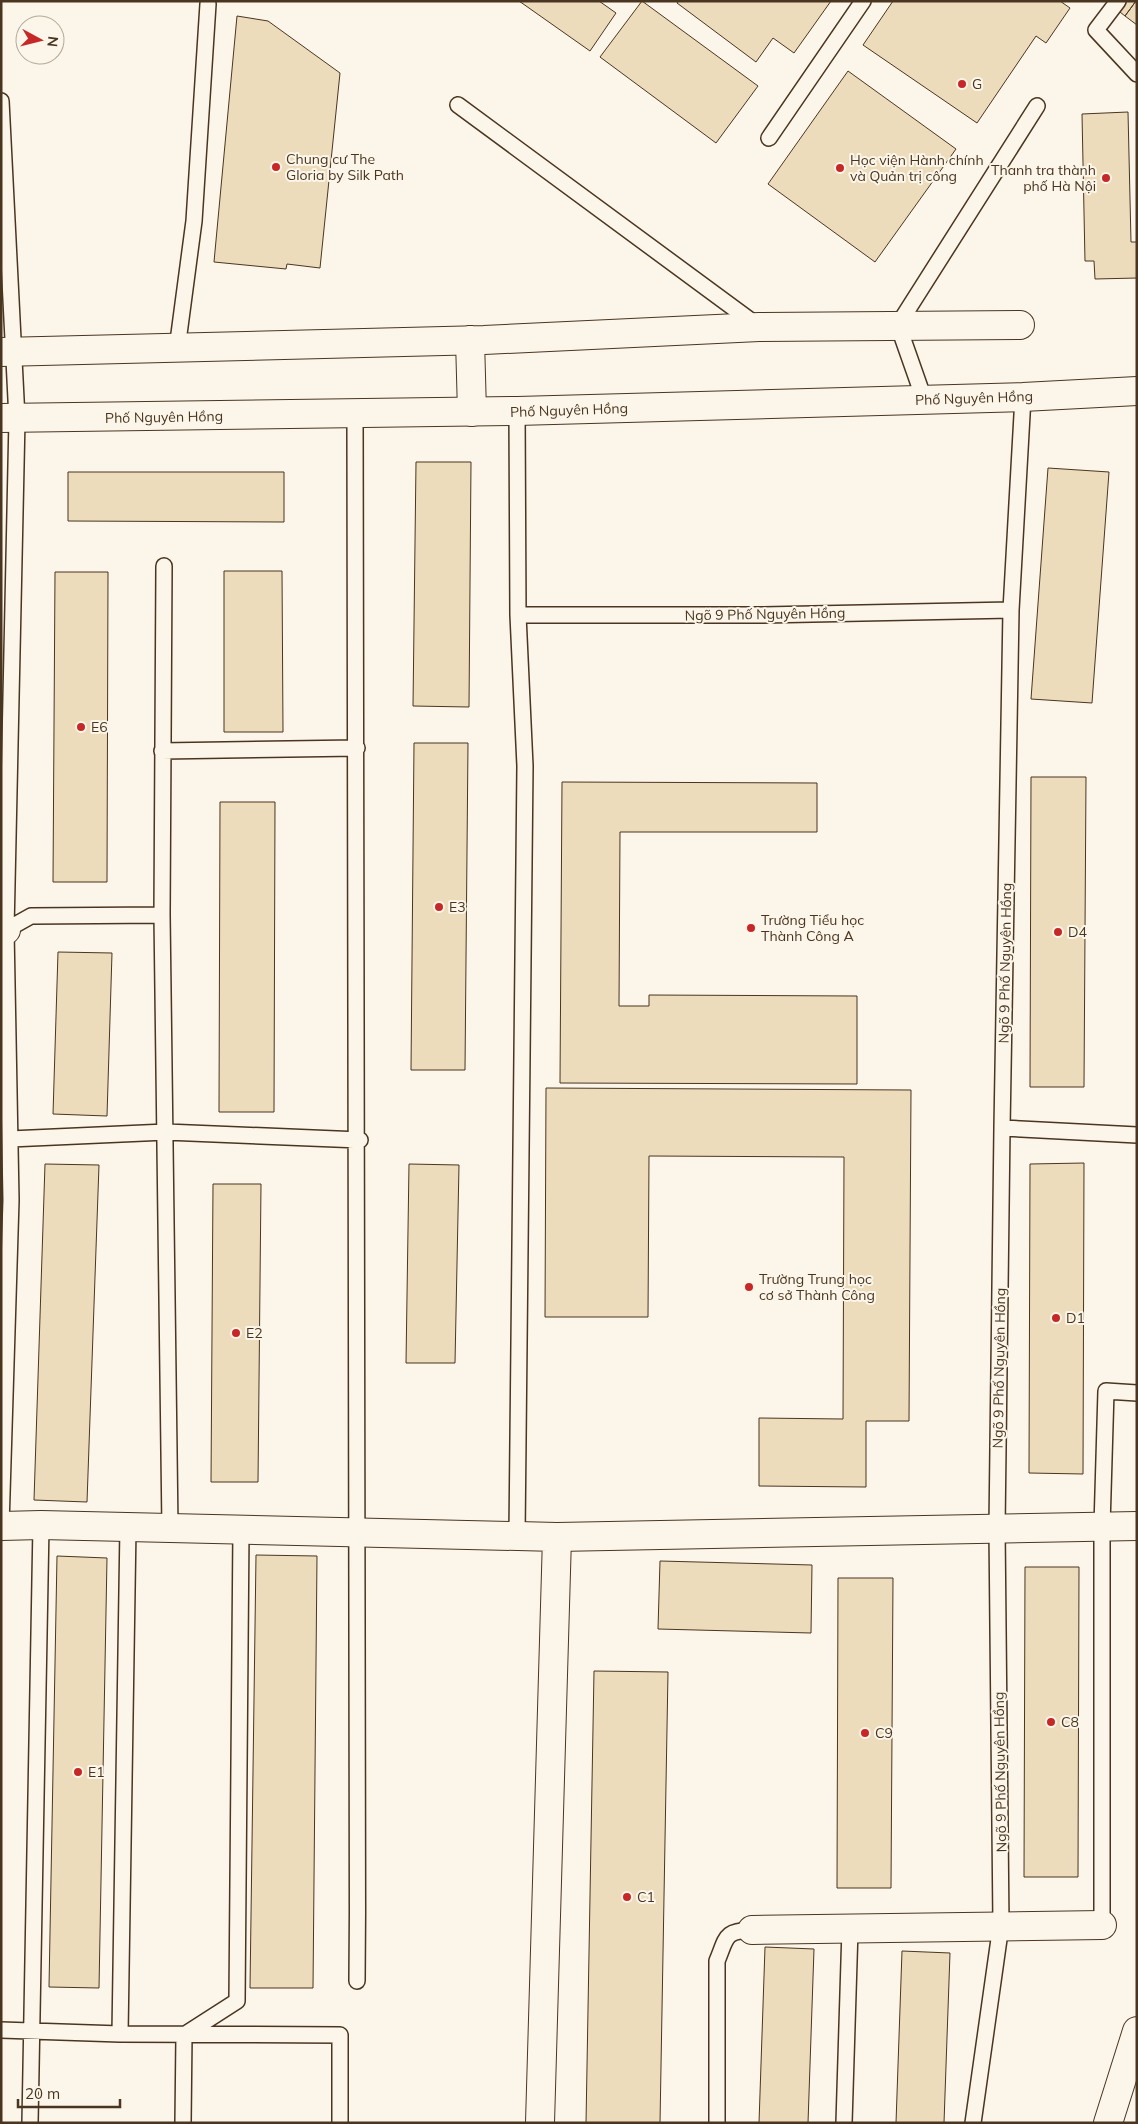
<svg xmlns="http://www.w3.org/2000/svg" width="1138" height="2124" viewBox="0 0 1138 2124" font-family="Mulish,sans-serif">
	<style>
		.building { fill: #ecdcbc; stroke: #4a3520 }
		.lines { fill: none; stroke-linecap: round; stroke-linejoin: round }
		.service-casing { stroke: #4a3520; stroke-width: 18 }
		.minor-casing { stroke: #4a3520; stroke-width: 30 }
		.tertiary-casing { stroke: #4a3520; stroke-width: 30 }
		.service { stroke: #fbf6e9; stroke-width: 15 }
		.minor { stroke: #fbf6e9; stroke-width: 28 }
		.tertiary { stroke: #fbf6e9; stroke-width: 28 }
		.poi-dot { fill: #c62828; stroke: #fbf6e9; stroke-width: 2 }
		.labels { text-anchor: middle; stroke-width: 4; stroke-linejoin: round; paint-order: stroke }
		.poi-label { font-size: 14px; fill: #4a3520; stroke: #fbf6e9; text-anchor: start }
		.street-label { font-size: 14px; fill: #4a3520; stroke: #fbf6e9 }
	</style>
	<rect width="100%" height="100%" fill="#fbf6e9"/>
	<path class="building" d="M519,1H599L616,13L590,51Z
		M642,1L758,86L716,143L600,57Z
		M678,1H831L794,53L773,38L756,62L677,3Z
		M893,1H1060L1070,8L1046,43L1036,36L977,123L863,45Z
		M1106,1H1136L1125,16Z
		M1136,1H1137V25L1125,16Z
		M237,16L268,21L340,73L320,268L287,264L286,269L214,262Z
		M848,71L956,149L875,262L768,184Z
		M1128,112L1131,242H1137V278L1095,279L1094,261H1085L1082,114Z
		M416,462H471L469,707L413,706Z
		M1048,468L1109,472L1092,703L1031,699Z
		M68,472H284V522L68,521Z
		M224,571H282L283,732H224Z
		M55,572H108L107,882H53Z
		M414,743H468L465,1070H411Z
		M1031,777H1086L1084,1087H1030Z
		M562,782L817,783V832H620L619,1006H649V995L857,996V1084L560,1083Z
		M220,802H275L274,1112H219Z
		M58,952L112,953L107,1116L53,1114Z
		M546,1088L911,1090L909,1421H866V1487L759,1486V1418L843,1419L844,1157L649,1156L648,1317H545Z
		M1084,1163L1083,1474L1029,1473L1030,1164Z
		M45,1164L99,1165L87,1502L34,1500Z
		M409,1164L459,1165L455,1363H406Z
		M213,1184H261L258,1482H211Z
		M256,1555L317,1556L313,1988H250Z
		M57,1556L107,1558L99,1988L49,1987Z
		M660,1561L812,1565L811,1633L658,1629Z
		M1025,1567H1079L1078,1877H1024Z
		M838,1578H893L891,1888H837Z
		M594,1671L668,1672L660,2123H586Z
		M765,1947L814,1949L808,2123H759Z
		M902,1951L950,1953L944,2123H896Z"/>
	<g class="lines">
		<g class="service-casing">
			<path id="service" d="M1118,1L1096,30L1137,74
				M1,101L17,419L6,930L11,1200L1,1526
				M458,105L758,326
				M769,138L863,1
				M177,349L194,221L208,4
				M924,399L898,325L1037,106
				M355,414C358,937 361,1459 357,1981
				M164,566L162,915L170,1528
				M518,615H763L1011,610
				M162,751L357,748
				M6,930L31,916L162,915
				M1002,1128L1137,1135
				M10,1139L166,1132L360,1140
				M517,1536L525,766L518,615L517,411
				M1102,1925V1526L1106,1391L1137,1393
				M1,2030L120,2034L340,2035V2123
				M120,2034L128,1527
				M30,2123L41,1525
				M183,2123L184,2035L237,2001L241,1529
				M717,2123V1961C727,1937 724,1931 752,1930
				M844,2123L850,1929
				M973,2123L1001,1925L997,1528L1002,1128L1011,610L1023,397"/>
		</g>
		<g class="minor-casing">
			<path id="minor" d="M470,340L472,412
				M1,352L484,340L759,327L1020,325
				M1,930H6
				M1,1526L41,1525L557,1537L1137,1526
				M752,1930L1102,1925
				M540,2123L557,1537"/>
		</g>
		<g class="tertiary-casing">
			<path id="tertiary" d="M1,418L517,411L1023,397L1137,391
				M1108,2123L1137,2031"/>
		</g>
		<use href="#service" class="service"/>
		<use href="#minor" class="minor"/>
		<use href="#tertiary" class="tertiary"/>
	</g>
	<g class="poi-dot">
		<circle cx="962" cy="84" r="5"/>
		<circle cx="276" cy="167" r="5"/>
		<circle cx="840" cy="168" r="5"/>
		<circle cx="1106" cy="178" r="5"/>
		<circle cx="81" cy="727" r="5"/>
		<circle cx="439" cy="907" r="5"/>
		<circle cx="751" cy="928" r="5"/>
		<circle cx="1058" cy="932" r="5"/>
		<circle cx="749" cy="1287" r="5"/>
		<circle cx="1056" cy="1318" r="5"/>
		<circle cx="236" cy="1333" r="5"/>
		<circle cx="1051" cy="1722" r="5"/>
		<circle cx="865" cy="1733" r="5"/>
		<circle cx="78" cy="1772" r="5"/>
		<circle cx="627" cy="1897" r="5"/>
	</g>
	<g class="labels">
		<g class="poi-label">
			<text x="972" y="89">G</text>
			<text x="286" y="164">Chung cư The<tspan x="286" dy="16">Gloria by Silk Path</tspan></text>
			<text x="850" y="165">Học viện Hành chính<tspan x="850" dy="16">và Quản trị công</tspan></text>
			<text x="1096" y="175" text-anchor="end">Thanh tra thành<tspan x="1096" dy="16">phố Hà Nội</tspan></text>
			<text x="91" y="732">E6</text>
			<text x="449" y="912">E3</text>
			<text x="761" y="925">Trường Tiểu học<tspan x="761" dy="16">Thành Công A</tspan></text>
			<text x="1068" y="937">D4</text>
			<text x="759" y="1284">Trường Trung học<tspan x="759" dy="16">cơ sở Thành Công</tspan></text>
			<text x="1066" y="1323">D1</text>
			<text x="246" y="1338">E2</text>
			<text x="1061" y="1727">C8</text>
			<text x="875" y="1738">C9</text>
			<text x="88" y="1777">E1</text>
			<text x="637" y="1902">C1</text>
		</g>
		<g class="street-label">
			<text transform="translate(974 398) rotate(-2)" y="5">Phố Nguyên Hồng</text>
			<text transform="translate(569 410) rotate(-2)" y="5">Phố Nguyên Hồng</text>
			<text transform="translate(164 417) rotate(-1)" y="5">Phố Nguyên Hồng</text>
			<text transform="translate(765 614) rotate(-1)" y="5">Ngõ 9 Phố Nguyên Hồng</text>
			<text transform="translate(1005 963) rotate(-89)" y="5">Ngõ 9 Phố Nguyên Hồng</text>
			<text transform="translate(999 1368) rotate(-89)" y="5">Ngõ 9 Phố Nguyên Hồng</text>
			<text transform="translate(1000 1772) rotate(-91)" y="5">Ngõ 9 Phố Nguyên Hồng</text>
		</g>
	</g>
	<rect width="1138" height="2124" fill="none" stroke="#4a3520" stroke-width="5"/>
	<g transform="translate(40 40) rotate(97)"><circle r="24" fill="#fbf6e9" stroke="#b4a999"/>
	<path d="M0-4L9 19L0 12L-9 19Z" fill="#c62828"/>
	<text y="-8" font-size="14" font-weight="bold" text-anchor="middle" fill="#4a3520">N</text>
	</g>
	<path d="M18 2099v8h102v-8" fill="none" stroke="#4a3520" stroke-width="2.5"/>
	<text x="25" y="2099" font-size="15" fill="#4a3520" stroke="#fbf6e9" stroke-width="4" paint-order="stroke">20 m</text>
</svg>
